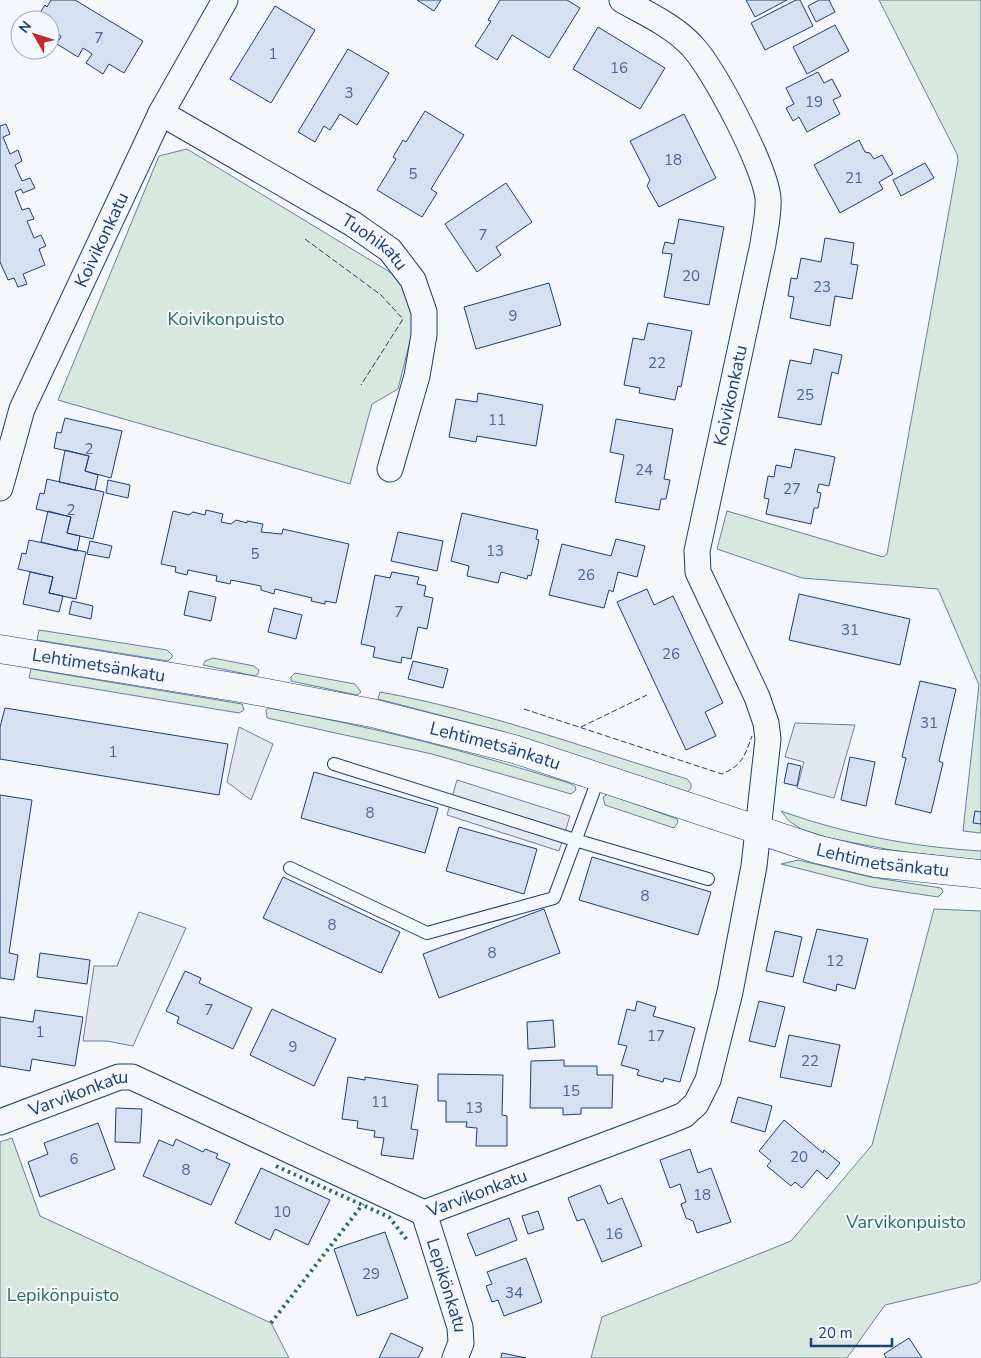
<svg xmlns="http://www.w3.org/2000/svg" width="981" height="1358" viewBox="0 0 981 1358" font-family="'Nunito Sans',sans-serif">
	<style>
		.green { fill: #d7e8df; stroke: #687fa3 }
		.parking { fill: #e3e8f0; stroke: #687fa3 }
		.building { fill: #d5e0f0; stroke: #1d3f73 }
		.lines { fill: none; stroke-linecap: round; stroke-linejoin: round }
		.service-casing { stroke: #1d3f73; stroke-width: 14 }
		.minor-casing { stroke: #1d3f73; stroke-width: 27 }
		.tertiary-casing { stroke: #1d3f73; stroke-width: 29 }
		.service { stroke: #f4f7fb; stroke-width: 12 }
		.minor { stroke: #f4f7fb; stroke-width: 25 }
		.tertiary { stroke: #f4f7fb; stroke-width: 28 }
		.hedge { stroke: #2c6c60; stroke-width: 4; stroke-dasharray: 2.5 4; stroke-linecap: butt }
		.fence { stroke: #1d3f73; stroke-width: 1; stroke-dasharray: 6 2.5; stroke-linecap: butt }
		.labels { text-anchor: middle; stroke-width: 4; stroke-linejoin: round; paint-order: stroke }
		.number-label { font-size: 15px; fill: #4b6792 }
		.street-label { font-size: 18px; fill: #1d3f73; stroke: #f4f7fb }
		.park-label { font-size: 18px; fill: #2c6c60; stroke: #f4f7fb }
	</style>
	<rect width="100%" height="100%" fill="#f4f7fb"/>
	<path class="green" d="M879,0H981V833L963,831L979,685L938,589L802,578L717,549L727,511L883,557L887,554L958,161L957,154Z
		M187,149L398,277L415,321L398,389L372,404L350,484L58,400L159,156Z
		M39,630L167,650L173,656L168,661L37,640Z
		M213,658L254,666L259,670L258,674L255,676L203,665L205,661Z
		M31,669L242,704L244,710L239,713L29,678Z
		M295,673L355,684L361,692L357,695L291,681V677Z
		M380,692C485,711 585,748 687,779L691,784V788L688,792L501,731L378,699Z
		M269,708C371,726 470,752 569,783L575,786L576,790L571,794L432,754L267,718L266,710Z
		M608,794L677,819L678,822L674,828L605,805L603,797Z
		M781,811C845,834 913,847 981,851V861L891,850L829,838L801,829L789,821Z
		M798,860L870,877L941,888L943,892L938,897L872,887L781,864Z
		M934,909L981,911V1279L978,1283L885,1305L847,1358H591L602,1317L791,1241L872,1145Z
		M12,1138L40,1216L271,1323L289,1358H0V1142Z"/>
	<path class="parking" d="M795,723L855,725L834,798L797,788L804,762L785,757Z
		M239,727L273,744L251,800L227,782Z
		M457,780L570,816L559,851L447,815Z
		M139,912L186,928L133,1046L107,1041H83L94,966H117Z"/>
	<path class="building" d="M51,0H75L143,41L124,73L109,64L103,74L86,63L92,54L83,48L78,57L57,44L61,36L55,32L50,40V20H35L45,5L47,7Z
		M417,0H441L434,11Z
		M500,0H567L580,8L549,58L512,35L497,60L475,46L491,21L488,20Z
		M746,0H787L755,17Z
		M796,0H800L813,26L765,50L751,23Z
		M819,0H829L835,12L816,22L808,6Z
		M275,6L315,30L271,103L230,79Z
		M835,25L849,51L807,74L793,47Z
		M598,27L665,68L640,109L573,69Z
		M348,49L389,73L357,125L340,114L330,130L324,126L315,142L298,132Z
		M818,72L824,83L832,79L841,96L833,100L840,114L807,132L799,117L793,121L786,108L794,104L786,88Z
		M425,111L464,135L431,189L437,193L422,217L377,190L396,159L393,157L403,140L406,142Z
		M684,114L716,178L659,207L647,186L650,180L630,141Z
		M6,124L10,134L3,137L10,154L18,150L22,161L15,165L22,181L30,178L35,188L23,193L21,189L15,192L22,210L29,208L34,219L27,221L34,238L41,235L46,246L39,249L45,265L23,274L27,284L18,287L14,278L8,280L0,262V126Z
		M859,140L865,152L870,153L874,159L882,155L893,174L879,182L883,189L840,213L814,165Z
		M925,163L934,178L901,196L893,180Z
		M506,183L532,222L496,247L501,255L477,272L445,224Z
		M679,219L724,227L709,305L664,297L672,254L662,253L665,242L674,244Z
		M825,238L854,243L851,264L858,265L852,299L835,296L830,326L790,318L794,297L788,296L791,278L797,279L801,258L821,262Z
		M549,283L561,325L476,349L464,307Z
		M648,323L692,331L681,387L678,386L675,400L639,393L640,388L624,385L633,338L644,340Z
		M814,349L842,355L838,374L832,372L821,425L778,417L790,360L811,364Z
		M478,393L543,405L536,446L477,436L476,442L449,437L456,399L477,402Z
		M65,418L122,431L111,478L85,471L89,456L54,448L57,432L61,433Z
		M616,419L673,429L664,479L670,480L666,499H661L659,510L615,502L624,455L610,452Z
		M795,449L835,457L829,486L819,484L817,492L821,493L818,508H814L811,524L766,514L769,499L764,498L768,476L774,477L776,465L791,468Z
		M65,450L89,456L85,471L98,475L95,490L59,482Z
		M47,479L104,492L93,539L67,533L71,517L36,509L40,493L44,494Z
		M108,480L130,485L128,498L106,493Z
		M206,510L223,514L221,522L231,524L236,520L247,523V521L263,524L261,532L282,534L283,529L349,544L336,603L325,601V604L311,601L312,598L275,589L274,594L261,590V586L231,580L230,584L216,581L217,576L188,570L187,575L175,572L176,567L161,564L173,511L189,515L193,512L205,515Z
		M48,511L71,517L67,533L80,536L77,551L41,542Z
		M462,513L538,530L536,539L539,540L531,576L528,575L527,579L501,572L498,583L467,576L469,566L451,561Z
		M398,532L443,541L437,571L391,561Z
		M616,539L645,546L637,577L618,572L613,592L609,590L604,608L549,595L562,544L611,556Z
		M29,540L86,552L76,599L49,593L53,577L18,569L22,553L26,554Z
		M90,541L112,546L109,558L87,554Z
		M30,572L53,577L49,593L63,596L59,612L23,604Z
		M392,572L419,577L417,584L426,586L424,596L433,598L427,629L418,627L411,659L402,657L401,663L373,657L375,647L361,644L375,575L390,578Z
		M647,589L654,605L673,596L723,703L705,712L716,736L686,750L617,602Z
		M189,591L216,597L211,621L184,615Z
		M799,594L910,619L900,665L789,640Z
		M72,601L93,606L91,619L69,614Z
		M274,608L302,615L296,639L268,632Z
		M413,661L448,669L443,688L408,679Z
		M920,681L956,689L939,761L943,763L931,813L895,804L906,758L902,757Z
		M5,708L228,744L219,795L0,759V727Z
		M850,757L875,762L866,806L841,800Z
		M788,763L801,766L797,786L784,783Z
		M314,772L438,808L425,853L301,818Z
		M0,795L32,800L9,953L18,955L14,980L0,978Z
		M975,811L981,812V824L973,823Z
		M459,827L537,849L524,894L446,871Z
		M592,857L711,892L698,935L579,900Z
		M283,877L400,932L381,973L263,918Z
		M544,909L560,953L439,998L423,954Z
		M817,929L868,939L855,989L837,984L836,991L803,982Z
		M775,931L802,937L793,977L766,971Z
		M40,953L90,960L87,984L37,977Z
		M185,971L201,978L199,983L252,1008L233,1049L177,1023L179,1017L166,1011Z
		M637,1001L656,1007L653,1016L695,1028L680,1082L664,1078L663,1082L637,1075L639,1070L621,1065L627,1046L618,1044L627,1009L635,1011Z
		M759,1001L785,1007L775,1047L749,1041Z
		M272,1009L336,1039L314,1086L250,1055Z
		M35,1010L83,1017L75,1066L32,1059L30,1071L0,1066V1017L33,1022Z
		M553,1020L555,1047L528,1049L527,1022Z
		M789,1035L840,1045L831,1087L780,1077Z
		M564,1060V1066H597V1075H613L612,1108H581V1114L563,1115V1108H530L531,1061Z
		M438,1074L503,1075L502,1115L507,1116V1146H476L477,1128L466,1127L467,1122H446V1101H438Z
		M348,1077L365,1080V1077L418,1085L411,1129L418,1130L413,1159L381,1155L384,1138L374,1137L375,1131L357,1128L358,1121L342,1119Z
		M738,1097L772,1106L765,1132L731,1122Z
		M116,1108L142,1109L140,1143L115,1142Z
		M784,1120L823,1153L824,1150L840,1163L827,1179L817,1170L802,1188L795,1182L791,1186L767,1166L771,1161L759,1151Z
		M98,1123L115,1169L40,1197L28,1162L48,1154L44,1143Z
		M176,1139L203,1152L205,1149L218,1154L216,1158L230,1164L211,1205L143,1176L159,1140L173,1146Z
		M690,1149L698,1173L711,1168L731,1222L697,1233L693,1221L686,1218L681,1204L686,1202L680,1184L670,1188L660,1160Z
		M261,1168L330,1200L308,1245L275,1229L270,1240L235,1223Z
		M600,1185L608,1204L622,1198L642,1246L602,1262L584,1219L577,1221L568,1198Z
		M538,1211L544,1229L528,1234L522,1216Z
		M509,1218L517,1240L476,1256L467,1234Z
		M385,1232L408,1298L357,1316L334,1249Z
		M526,1258L542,1302L504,1316L498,1300L492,1302L486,1286L492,1284L487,1272Z
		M391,1333L423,1348L418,1358H379Z
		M909,1338L922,1358H886L884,1354Z
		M502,1353L526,1358H501Z"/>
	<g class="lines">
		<g class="service-casing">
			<path id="service" d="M334,764L575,840L708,879
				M290,868L427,933L554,898L599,777"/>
		</g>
		<g class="minor-casing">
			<g id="minor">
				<path id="s1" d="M161,113L353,224L390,250L413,280L424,312V335L417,376L390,469"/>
				<path id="s2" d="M0,488L22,409L161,113L225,0"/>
				<path id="s3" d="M0,1122L119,1077H132L424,1213L672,1120L684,1115L696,1104L708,1080L730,992L754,866L768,739L766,723L757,697L698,572L697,551L763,244C765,229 769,214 768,198C765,167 714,69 692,46C674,26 645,13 622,0"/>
				<path id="s4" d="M424,1213L460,1327L461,1343L455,1358"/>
			</g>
		</g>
		<g class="tertiary-casing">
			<g id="tertiary">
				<path id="s5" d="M0,649L246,689L372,713L514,749L816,849L875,863L981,874"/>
			</g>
		</g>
		<use href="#service" class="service"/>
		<use href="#minor" class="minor"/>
		<use href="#tertiary" class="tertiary"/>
		<path class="hedge" d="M276,1166L389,1217L407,1240
			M271,1323L363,1204"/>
		<path class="fence" d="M305,239L381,295L403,319L361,385
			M524,709L722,774C743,765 745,755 752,736
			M581,727L647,695"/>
	</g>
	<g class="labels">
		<g class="number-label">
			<text x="99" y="43">7</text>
			<text x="273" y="59">1</text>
			<text x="619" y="73">16</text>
			<text x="349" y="98">3</text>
			<text x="814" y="107">19</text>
			<text x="673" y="165">18</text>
			<text x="413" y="179">5</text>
			<text x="854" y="183">21</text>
			<text x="483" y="240">7</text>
			<text x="691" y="281">20</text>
			<text x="822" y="292">23</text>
			<text x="513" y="321">9</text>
			<text x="657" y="368">22</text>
			<text x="805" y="400">25</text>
			<text x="497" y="425">11</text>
			<text x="89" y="454">2</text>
			<text x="644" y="475">24</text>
			<text x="792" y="494">27</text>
			<text x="71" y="515">2</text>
			<text x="495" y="556">13</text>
			<text x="255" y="559">5</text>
			<text x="586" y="580">26</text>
			<text x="399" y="617">7</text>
			<text x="850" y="635">31</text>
			<text x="671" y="659">26</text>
			<text x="929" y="728">31</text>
			<text x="113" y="757">1</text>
			<text x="370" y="818">8</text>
			<text x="645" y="901">8</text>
			<text x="332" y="930">8</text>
			<text x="492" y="958">8</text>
			<text x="835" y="966">12</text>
			<text x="209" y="1015">7</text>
			<text x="40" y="1037">1</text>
			<text x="656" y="1041">17</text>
			<text x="293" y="1052">9</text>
			<text x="810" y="1066">22</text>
			<text x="571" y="1096">15</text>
			<text x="380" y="1107">11</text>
			<text x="474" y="1113">13</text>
			<text x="799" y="1162">20</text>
			<text x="74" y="1164">6</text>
			<text x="186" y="1175">8</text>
			<text x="702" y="1200">18</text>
			<text x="282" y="1217">10</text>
			<text x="614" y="1239">16</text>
			<text x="371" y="1279">29</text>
			<text x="514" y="1298">34</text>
		</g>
		<g class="street-label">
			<text dy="6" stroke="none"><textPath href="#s2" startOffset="269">Koivikonkatu</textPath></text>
			<text dy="6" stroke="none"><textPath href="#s1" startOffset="250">Tuohikatu</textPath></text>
			<text dy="6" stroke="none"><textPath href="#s3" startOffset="1492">Koivikonkatu</textPath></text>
			<text dy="6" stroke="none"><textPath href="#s5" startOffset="100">Lehtimetsänkatu</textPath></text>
			<text dy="6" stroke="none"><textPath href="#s5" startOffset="505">Lehtimetsänkatu</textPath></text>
			<text dy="6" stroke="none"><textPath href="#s5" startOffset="910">Lehtimetsänkatu</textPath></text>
			<text dy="6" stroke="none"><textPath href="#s3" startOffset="84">Varvikonkatu</textPath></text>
			<text dy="6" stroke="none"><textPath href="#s3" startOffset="519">Varvikonkatu</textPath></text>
			<text dy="6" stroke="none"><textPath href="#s4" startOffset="76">Lepikönkatu</textPath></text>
		</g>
		<g class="park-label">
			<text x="226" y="325">Koivikonpuisto</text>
			<text x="906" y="1228">Varvikonpuisto</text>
			<text x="63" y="1301">Lepikönpuisto</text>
		</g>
	</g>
	<g transform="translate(35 35) rotate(309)"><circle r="24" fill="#f4f7fb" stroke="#9eadc5"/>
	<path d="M0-4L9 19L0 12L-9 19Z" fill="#c62828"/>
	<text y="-8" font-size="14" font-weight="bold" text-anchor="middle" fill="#1d3f73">N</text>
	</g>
	<path d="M811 1338v8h81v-8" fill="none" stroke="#1d3f73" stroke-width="2.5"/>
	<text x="818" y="1338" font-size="15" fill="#1d3f73" stroke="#f4f7fb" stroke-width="4" paint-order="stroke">20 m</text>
</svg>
